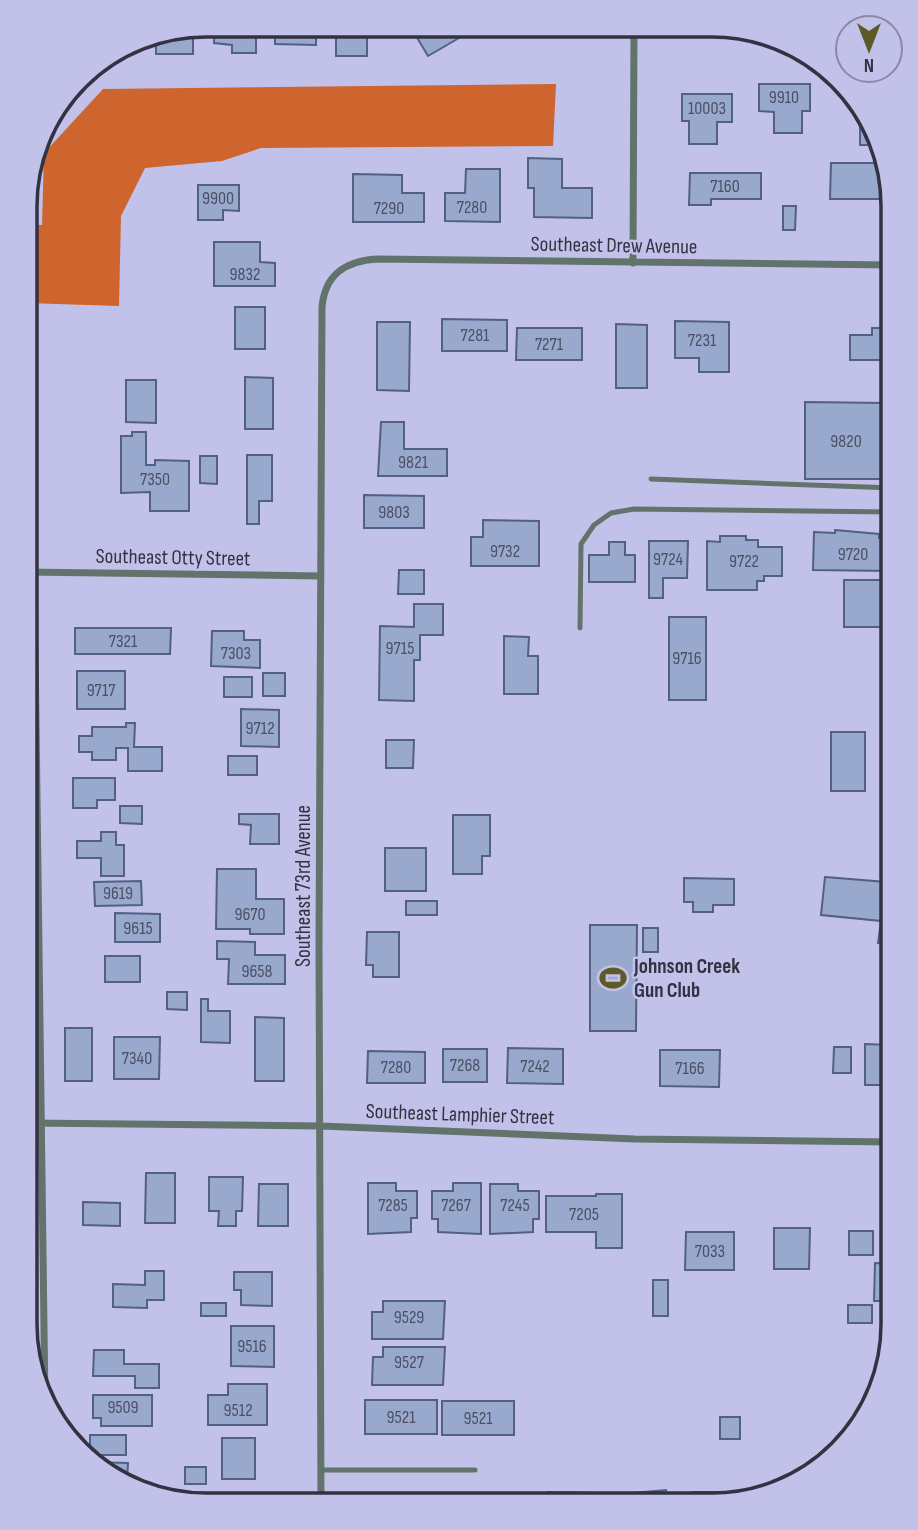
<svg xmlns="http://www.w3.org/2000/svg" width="918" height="1530" viewBox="0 0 918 1530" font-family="'Sofia Sans Condensed',sans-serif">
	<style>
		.forest { fill: #ce652e }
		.building { fill: #99a9cd; stroke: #526081; stroke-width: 2 }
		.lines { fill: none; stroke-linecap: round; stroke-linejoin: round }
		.service { stroke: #62736b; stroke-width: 5 }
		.minor { stroke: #62736b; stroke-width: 7 }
		.labels { text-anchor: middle; stroke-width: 5; stroke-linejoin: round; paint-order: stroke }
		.number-label { font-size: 18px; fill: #4c5065 }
		.street-label { font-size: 21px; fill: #333242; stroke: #c2c1e9 }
		.poi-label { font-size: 21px; font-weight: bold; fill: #333242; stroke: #c2c1e9; text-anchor: start }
		.rim { fill: none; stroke: #333242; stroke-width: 3.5 }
	</style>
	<rect width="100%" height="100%" fill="#c2c1e9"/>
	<path class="forest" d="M556,84L553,146L261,148L222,161L145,168L121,216L119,306L26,303V224L42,225L44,153L103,89Z"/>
	<path class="building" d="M215,25H256V53H232V45L214,43Z
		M275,25H316V45L275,44Z
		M336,25L367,26V56H336Z
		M410,26H452L459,38L428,56Z
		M193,27V54H156V34Z
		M759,84H810V111H802V133H774V112L759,111Z
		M682,94H732V122H717V144H689V121H682Z
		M860,118H865L880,137L882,145H860Z
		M528,158L562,159V188H592V218L534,217V188H528Z
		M831,163H885V199H830Z
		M466,169H500V222L445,221V193H465Z
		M690,173H761V199H711V205H689Z
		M353,174L402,175V193H424V222H353Z
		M198,185H239V211L223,210V220H198Z
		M783,206H796L795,230H783Z
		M214,242H260V262L275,263V286H214Z
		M235,307H265V349H235Z
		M442,319L507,320V351H442Z
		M675,321L729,322V372H699V358H675Z
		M377,322H410L409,391L377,390Z
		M616,324L647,325V388H616Z
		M517,328H582V360H516Z
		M872,328H887V360H850V335H872Z
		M245,377L273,378V429H245Z
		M126,380H156V423L126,422Z
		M805,402L887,403V479H805Z
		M381,422H404V449H447V476H378Z
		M132,432H146V465H155V460L189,461V511H150V492L121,493V436H132Z
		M247,455H272V501H259V524H247Z
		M200,456H217V484L200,483Z
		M26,464H30V507L26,506Z
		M364,495L424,496V528H364Z
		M483,520L539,521V566H471V537H483Z
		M835,530L879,534V538H893V571L813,570L814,532L835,533Z
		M720,536H746V540H758V547H782V576H764V581H757V590H707V541L720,542Z
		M649,541H688L687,578H663V598H649Z
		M609,542H625V555H635V582H589V555H609Z
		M399,570H424V594H398Z
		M844,580H893V627H844Z
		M414,604H443V635H420V660H414V701L379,700L380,626L414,627Z
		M669,617H706V700H669Z
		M75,628H171L170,654H75Z
		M212,631H244V640H260V668L211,666Z
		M504,636L529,637L528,656H538V694H504Z
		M77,671H125V709H77Z
		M263,673H285V696H263Z
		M224,677H252V697H224Z
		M241,709L279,710V747L241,746Z
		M126,723H135L134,747H162V771H128V748H116V760H92V752H79V736H92V727H126Z
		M831,732H865V791H831Z
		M386,740H414L413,768H386Z
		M228,756H257V775H228Z
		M73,778H115V800H97V808H73Z
		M120,806H142V824L120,823Z
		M239,814H279V844H250L251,825L239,824Z
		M453,815H490V856H482V874H453Z
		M101,832H116V845H124V876H101V858H77V841H101Z
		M385,848H426V891H385Z
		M217,869H256V899H284V934H250V929H216Z
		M825,877L886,882L885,892L893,893V944L878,943L881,921L821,915Z
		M684,878L734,879V905H713V912H693V902H684Z
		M141,881L142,905L95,906L94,882Z
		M406,901H437V915H406Z
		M115,913L160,914V942H115Z
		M590,925H637L636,1031H590Z
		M643,928H658V952H643Z
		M367,932H399V977H373V965H366Z
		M217,941L255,942V955H285V984H228L229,959H217Z
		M105,956H140V982H105Z
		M167,992H187V1010L167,1009Z
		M201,999H208V1011H230V1043L201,1042Z
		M255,1017L284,1018V1081H255Z
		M65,1028H92V1081H65Z
		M114,1037H160L159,1079H114Z
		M865,1044L890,1045V1085H865Z
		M834,1047H851V1073H833Z
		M508,1048L563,1049V1084L507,1083Z
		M443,1049H487V1082H443Z
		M660,1050H720L719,1087L660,1086Z
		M368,1051L425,1052V1083H367Z
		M146,1173H175V1223H145Z
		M209,1177H243L242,1211H236V1226H218L219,1211H209Z
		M368,1183H396V1191H417V1218H411V1232L368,1234Z
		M453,1183H481V1234L438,1232V1219H432V1191H453Z
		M259,1184H288V1226H258Z
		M490,1184H518V1191H539V1219H533V1232L490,1234Z
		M596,1194H622V1248H596V1232H546V1196H596Z
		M882,1201H893V1243H881Z
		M83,1202L120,1203V1226L83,1225Z
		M774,1228H810L809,1269H774Z
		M849,1231H873V1255H849Z
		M686,1232H734V1270H685Z
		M875,1263L893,1264V1301H874Z
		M145,1271H164V1300H147V1308L113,1307V1284L145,1285Z
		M234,1272H272V1306L241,1305V1290H234Z
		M653,1280H668V1316H653Z
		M383,1301H445L443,1339H372V1312H383Z
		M201,1303H226V1316H201Z
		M848,1305H872V1323H848Z
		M231,1326H274V1367L231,1366Z
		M383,1347H445L443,1385H372L373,1357H383Z
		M94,1350H124V1364H159V1388H135V1376H93Z
		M228,1384H267V1425H208V1395H228Z
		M93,1395H152V1426H101V1418H93Z
		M365,1400H437V1434H365Z
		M442,1401H514V1435H442Z
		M720,1417H740V1439H720Z
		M90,1435H126V1455H90Z
		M222,1438H255V1479H222Z
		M91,1462L128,1463L127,1481L95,1468Z
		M185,1467H206V1484H185Z
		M774,1480H797L781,1492L774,1493Z
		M666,1490L667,1505H622L621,1494Z
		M548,1492L599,1493V1505H548Z
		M693,1492H743V1500L713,1505H693Z
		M242,1495L279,1496V1504H242Z
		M365,1496H436V1505L365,1504Z
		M443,1496H514V1505H443Z"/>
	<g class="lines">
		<path class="service" d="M651,479L893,488
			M580,628L581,544L594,525L611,513L634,509L893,512
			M321,1470H475"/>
		<path class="minor" d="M633,263L634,27
			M25,572L321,576
			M34,572L45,1403
			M25,1123L321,1126L635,1139L893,1142
			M321,1504L319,946L322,307C325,274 346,261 377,259L893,265"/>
	</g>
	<defs>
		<g id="stadium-bare" transform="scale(2.1)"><path d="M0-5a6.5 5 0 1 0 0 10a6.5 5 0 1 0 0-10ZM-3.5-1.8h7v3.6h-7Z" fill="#5e5a27" stroke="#c2c1e9" stroke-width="2.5" paint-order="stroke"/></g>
	</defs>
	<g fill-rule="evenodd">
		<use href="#stadium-bare" x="613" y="978"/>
	</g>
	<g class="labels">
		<g class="number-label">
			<text x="784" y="103">9910</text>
			<text x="707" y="114">10003</text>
			<text x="725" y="192">7160</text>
			<text x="218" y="204">9900</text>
			<text x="472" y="213">7280</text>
			<text x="389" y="214">7290</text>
			<text x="245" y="280">9832</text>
			<text x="475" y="341">7281</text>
			<text x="702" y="346">7231</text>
			<text x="549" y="350">7271</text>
			<text x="846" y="447">9820</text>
			<text x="413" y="468">9821</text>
			<text x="155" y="485">7350</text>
			<text x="394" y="518">9803</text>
			<text x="505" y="557">9732</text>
			<text x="853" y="560">9720</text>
			<text x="668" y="565">9724</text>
			<text x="744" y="567">9722</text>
			<text x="123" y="647">7321</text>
			<text x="400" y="654">9715</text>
			<text x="236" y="659">7303</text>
			<text x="687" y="664">9716</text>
			<text x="101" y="696">9717</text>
			<text x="260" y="734">9712</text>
			<text x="118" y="899">9619</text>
			<text x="250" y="920">9670</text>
			<text x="138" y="934">9615</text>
			<text x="257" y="977">9658</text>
			<text x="137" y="1064">7340</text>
			<text x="465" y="1071">7268</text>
			<text x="535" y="1072">7242</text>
			<text x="396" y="1073">7280</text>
			<text x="690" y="1074">7166</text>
			<text x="393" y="1211">7285</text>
			<text x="456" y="1211">7267</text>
			<text x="515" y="1211">7245</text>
			<text x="584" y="1220">7205</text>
			<text x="710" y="1257">7033</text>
			<text x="409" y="1323">9529</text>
			<text x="252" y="1352">9516</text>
			<text x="409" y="1368">9527</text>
			<text x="123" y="1413">9509</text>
			<text x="238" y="1416">9512</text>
			<text x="401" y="1423">9521</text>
			<text x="478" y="1424">9521</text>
		</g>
		<g class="street-label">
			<text transform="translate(614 245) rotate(1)" y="7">Southeast Drew Avenue</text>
			<text transform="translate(173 557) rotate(1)" y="7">Southeast Otty Street</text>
			<text transform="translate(303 886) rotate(-90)" y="7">Southeast 73rd Avenue</text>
			<text transform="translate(460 1114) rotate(2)" y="7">Southeast Lamphier Street</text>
		</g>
		<g class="poi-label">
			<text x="634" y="973">Johnson Creek<tspan x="634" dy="24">Gun Club</tspan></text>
		</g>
	</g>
	<path d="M0 0H918V1530H0ZM206 37H712A169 169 0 0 1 881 206V1324A169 169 0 0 1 712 1493H206A169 169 0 0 1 37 1324V206A169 169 0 0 1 206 37Z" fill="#c2c1e9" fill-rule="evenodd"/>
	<path class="rim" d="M206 37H712A169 169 0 0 1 881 206V1324A169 169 0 0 1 712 1493H206A169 169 0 0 1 37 1324V206A169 169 0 0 1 206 37Z"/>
	<g transform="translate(869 49) rotate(180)"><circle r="33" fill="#c2c1e9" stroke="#8988a6" stroke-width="2"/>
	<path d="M0-5L12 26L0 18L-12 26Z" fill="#5e5a27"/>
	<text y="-10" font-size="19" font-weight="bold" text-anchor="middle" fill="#333242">N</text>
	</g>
</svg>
